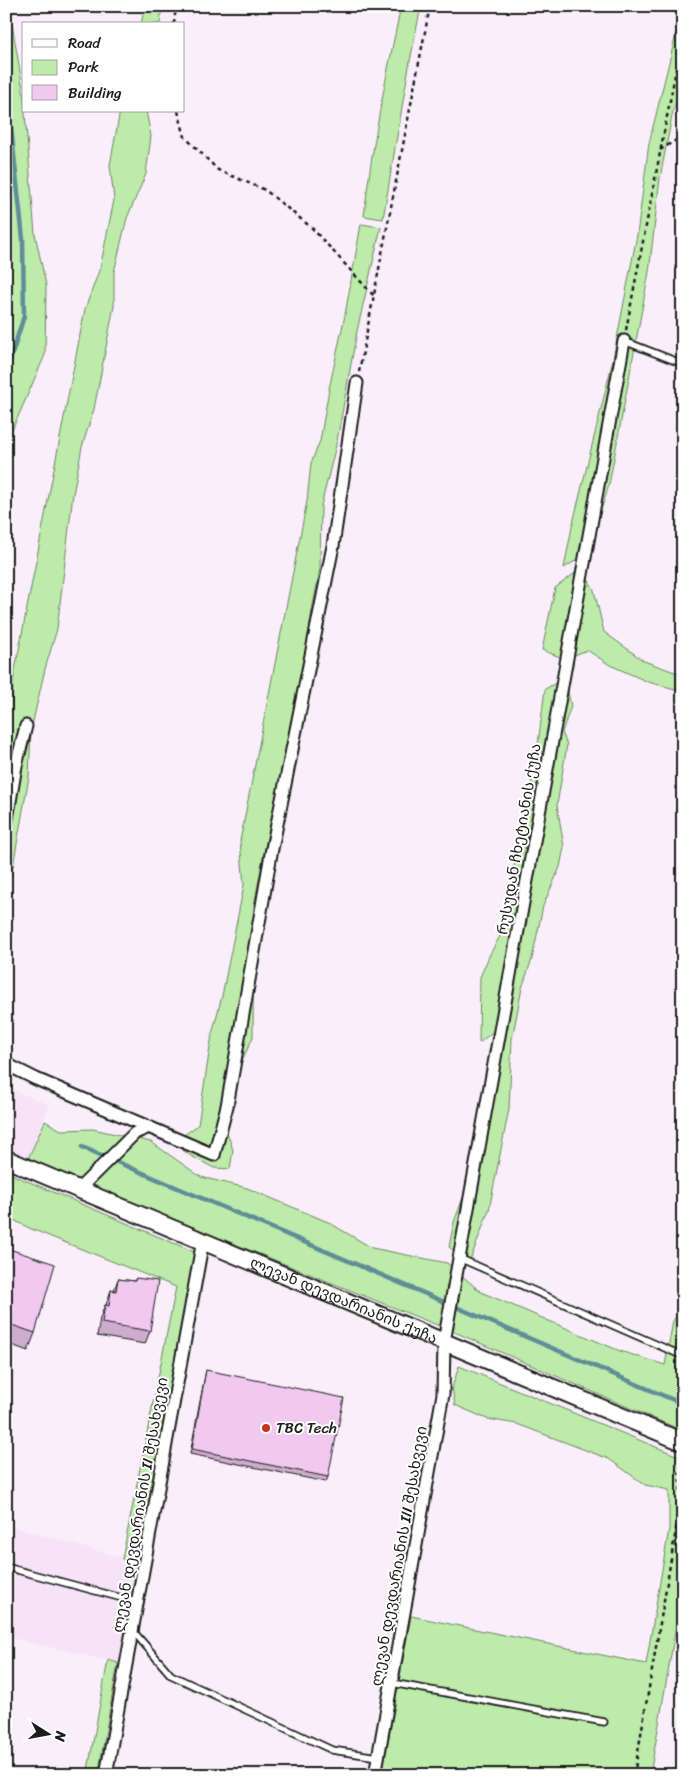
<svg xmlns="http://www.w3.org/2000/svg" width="689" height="1781" viewBox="0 0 689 1781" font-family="Sriracha,'Noto Sans Georgian',sans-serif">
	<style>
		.built { fill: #f7e3f7 }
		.green { fill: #bcebaa; stroke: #6c8463 }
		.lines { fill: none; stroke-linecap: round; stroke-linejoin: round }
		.stream { stroke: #5f8d98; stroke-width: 4.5 }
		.service-casing { stroke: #1c1c1c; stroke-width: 9 }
		.minor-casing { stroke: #1c1c1c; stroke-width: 15 }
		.secondary-casing { stroke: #1c1c1c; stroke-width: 20 }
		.path { stroke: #1c1c1c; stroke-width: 2.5; stroke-dasharray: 4 4; stroke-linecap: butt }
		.service { stroke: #fff; stroke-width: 5.5 }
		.minor { stroke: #fff; stroke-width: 11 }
		.secondary { stroke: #fff; stroke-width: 16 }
		.wall { fill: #ceacce; stroke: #1c1c1c }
		.building { fill: #f0c8f0; stroke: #1c1c1c }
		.poi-dot { fill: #c8321e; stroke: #fff; stroke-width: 2 }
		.labels { text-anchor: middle; stroke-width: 4; stroke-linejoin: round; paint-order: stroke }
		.street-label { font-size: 15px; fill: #1c1c1c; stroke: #fff }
		.poi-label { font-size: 15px; fill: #1c1c1c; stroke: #fff; text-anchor: start }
	</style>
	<rect width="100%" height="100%" fill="#faeefa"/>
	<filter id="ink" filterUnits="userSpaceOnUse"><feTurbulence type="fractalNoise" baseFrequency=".02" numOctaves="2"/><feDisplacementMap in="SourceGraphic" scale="10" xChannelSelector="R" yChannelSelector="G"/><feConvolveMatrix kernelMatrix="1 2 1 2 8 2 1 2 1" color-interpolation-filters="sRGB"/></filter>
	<g filter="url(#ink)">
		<path class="built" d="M6,1087L50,1105L27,1161L6,1152Z
			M6,1525L140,1563L118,1663L6,1637Z"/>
		<path class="green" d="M6,6H9L23,89L35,234L46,285L45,355L6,444V337L12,299L6,247Z
			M145,6H162L160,24H141Z
			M401,6H421L409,66L383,219L364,216C372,144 386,77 401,6Z
			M683,6V83L673,111L660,178L649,272L609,485L595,529L591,551L564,568L572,527L612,364L637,235L649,143Z
			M120,111H146L151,136L146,174L127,218L114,272V306L94,409L82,447L73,494L57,629L45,669L31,730L29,777L11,877L6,922V757L14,675L85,309L100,268L114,200L110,165Z
			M361,224L381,227L357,331L337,441L321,506L320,569L312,610L294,730L288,761L267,838L254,905L253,1037L239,1067L229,1111L227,1132L233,1150L230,1169L214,1168L191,1156L173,1143L198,1125L212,1034L222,996L244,885L240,841L307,501L311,463L320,441L329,389L345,315Z
			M582,568L594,590L604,632L644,661L683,675V691L648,682L610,665L587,650L565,659L542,650L555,588Z
			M565,678L571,706L562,732L567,745L557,805L564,847L560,867L543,906L532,959L522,988L512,1039L509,1109L489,1210L469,1263L449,1247L454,1222L469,1182L494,1031L479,1043L480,977L490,954L504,929L511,894L518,829L527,805L536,760L545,689Z
			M45,1121L61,1130L93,1129L151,1142L201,1177L247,1188L328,1222L372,1248L447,1263L481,1292L620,1351L665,1365L673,1321L683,1306V1431L452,1331L27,1161Z
			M6,1172L197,1253L140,1563L122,1559L176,1287L29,1228L6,1216Z
			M459,1366L683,1458V1586L650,1775H382L411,1616L646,1664L669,1529V1490L645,1485L609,1459L517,1424L487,1419L455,1405L452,1388Z
			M108,1660L118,1663L98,1775H87Z"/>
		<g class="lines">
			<path class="stream" d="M6,81L23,239L24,316L6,373
				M82,1147L683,1404"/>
			<g class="service-casing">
				<path id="service" d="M624,341L683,364
					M459,1258L683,1356
					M6,1567L137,1602
					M133,1631L171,1675L332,1750L378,1757
					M392,1683L604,1722"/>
			</g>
			<g class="minor-casing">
				<path id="minor" d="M6,825L16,766L26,726
					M6,1064L36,1079L214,1155L227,1106L271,854L333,546L357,383
					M79,1189L135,1133L149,1127
					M106,1775L203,1240
					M375,1775L443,1394L444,1342L624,341"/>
			</g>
			<g class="secondary-casing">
				<g id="secondary">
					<path id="s1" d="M6,1159L683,1442"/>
				</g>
			</g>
			<path class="path" d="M174,24L176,6
				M178,111L185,137L218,170L265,190L312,228L374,296
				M660,150L683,136
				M626,330L683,33
				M359,372L430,6
				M634,1775L681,1501L679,1470L683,1458"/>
			<use href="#service" class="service"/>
			<use href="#minor" class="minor"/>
			<use href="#secondary" class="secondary"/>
		</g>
		<path class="wall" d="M6,1248L35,1333L28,1351L6,1343Z
			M136,1278L150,1331L145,1344L97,1336L100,1318L105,1305H106L111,1290H114L118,1279L134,1281Z
			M206,1370L328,1477L326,1482L190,1454L205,1375Z"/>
		<path class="building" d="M6,1248L55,1264L35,1333L6,1323Z
			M136,1278L158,1281L150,1331L102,1323L105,1305L109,1306L111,1290L116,1291L118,1279L135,1281Z
			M206,1370L344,1398L328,1477L192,1449Z"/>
	</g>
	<circle class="poi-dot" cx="266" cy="1428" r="5"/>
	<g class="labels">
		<g class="street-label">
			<text transform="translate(519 839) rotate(-80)" y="5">რუსუდან ჩხეტიანის ქუჩა</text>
			<text dy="5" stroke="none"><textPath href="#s1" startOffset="366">ლევან დევდარიანის ქუჩა</textPath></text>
			<text transform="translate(140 1505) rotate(-80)" y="5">ლევან დევდარიანის II შესახვევი</text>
			<text transform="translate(399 1556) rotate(-80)" y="5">ლევან დევდარიანის III შესახვევი</text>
		</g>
		<g class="poi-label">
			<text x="276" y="1433">TBC Tech</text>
		</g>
	</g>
	<rect width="689" height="1781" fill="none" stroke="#fff" stroke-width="25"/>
	<rect x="12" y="12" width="664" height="1756" fill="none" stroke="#1c1c1c" stroke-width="2" filter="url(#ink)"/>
	<rect x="22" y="22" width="162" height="90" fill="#ffffff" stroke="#a4a4a4"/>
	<rect x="32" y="39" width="25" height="8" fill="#ffffff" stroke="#a4a4a4"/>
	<text x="68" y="48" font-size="15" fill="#1c1c1c">Road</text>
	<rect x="32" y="60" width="25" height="15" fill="#bcebaa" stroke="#a4a4a4"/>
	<text x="68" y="72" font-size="15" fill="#1c1c1c">Park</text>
	<rect x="32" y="85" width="25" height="15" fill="#f0c8f0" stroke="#a4a4a4"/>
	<text x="68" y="98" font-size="15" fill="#1c1c1c">Building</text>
	<g transform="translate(48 1734) rotate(101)" stroke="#ffffff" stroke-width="4" paint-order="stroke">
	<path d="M0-4L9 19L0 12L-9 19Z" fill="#1c1c1c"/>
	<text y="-8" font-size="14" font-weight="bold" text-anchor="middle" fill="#1c1c1c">N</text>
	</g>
</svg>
